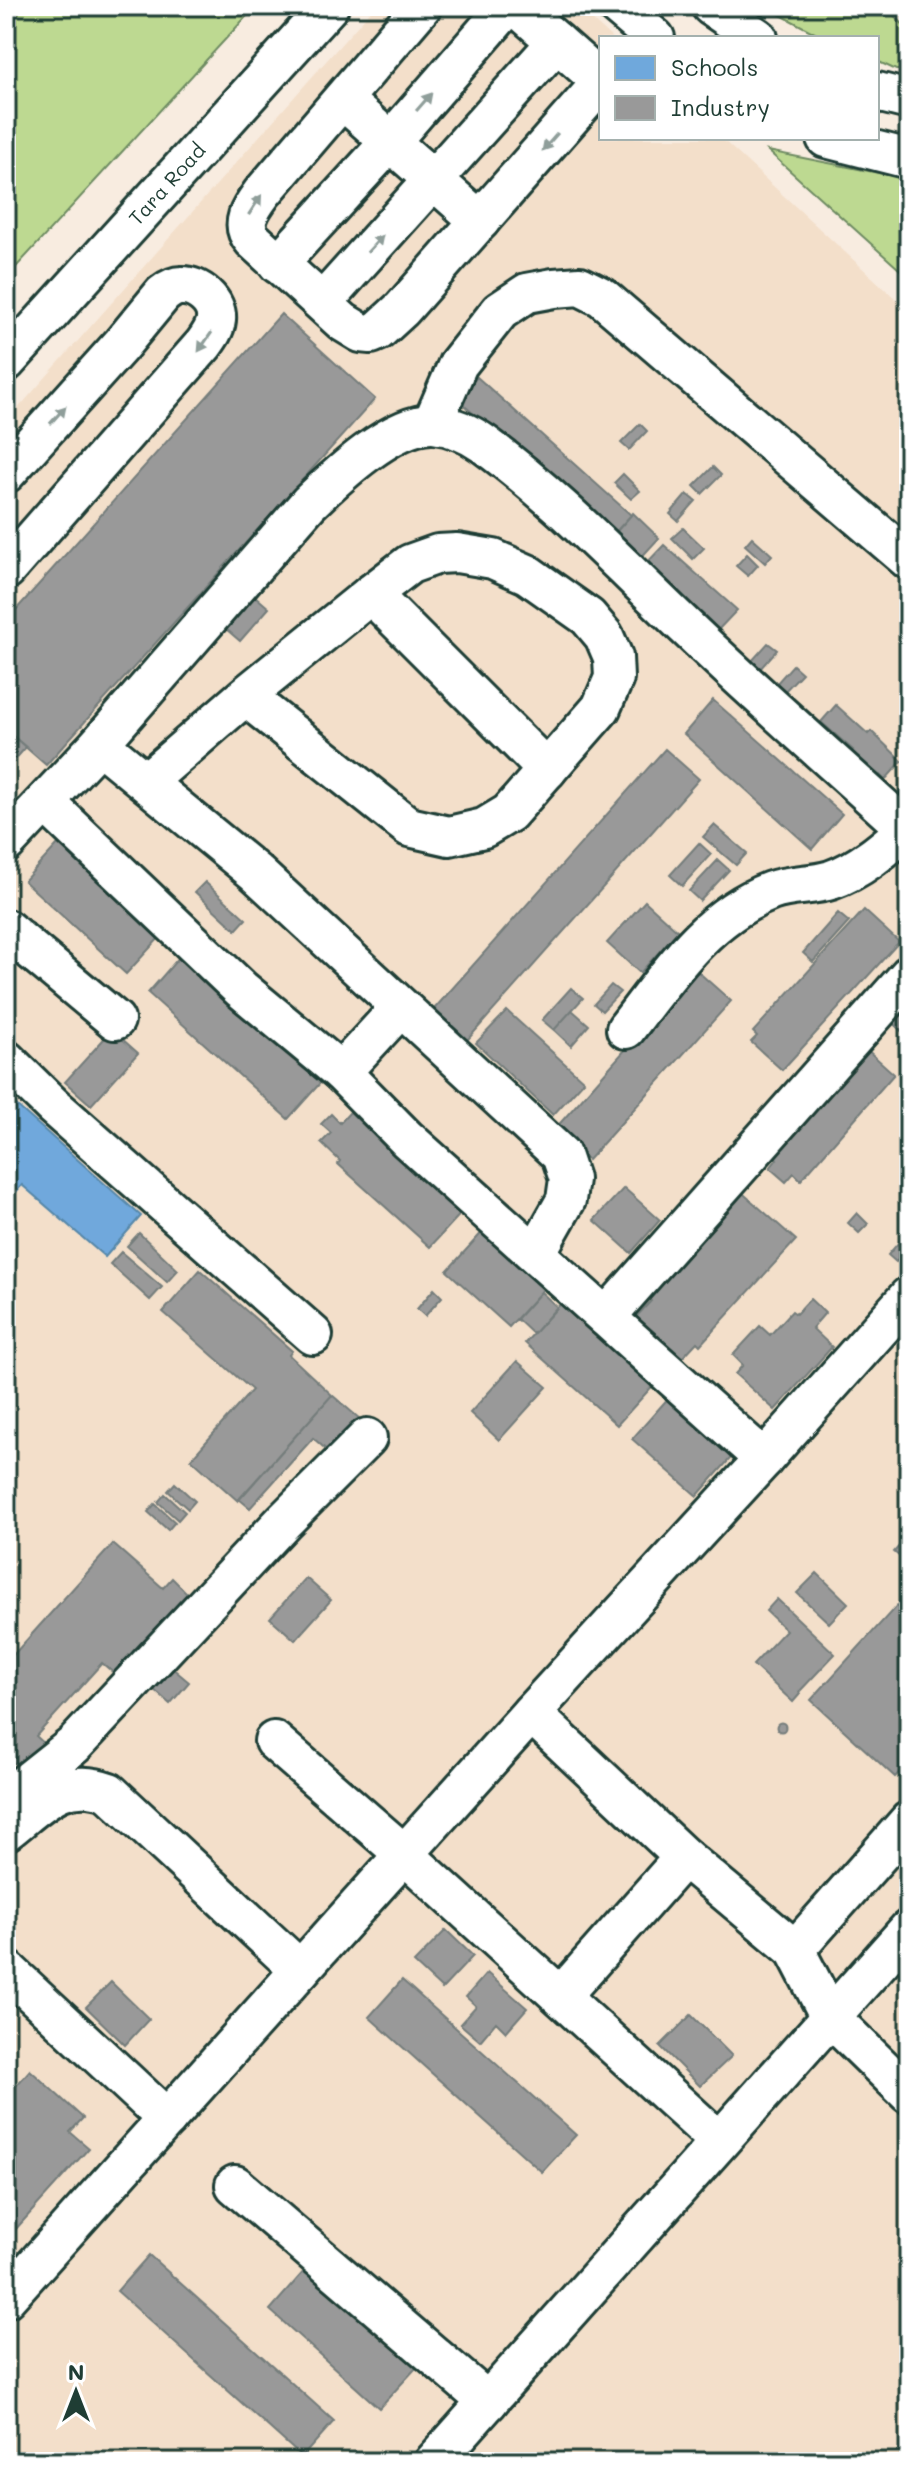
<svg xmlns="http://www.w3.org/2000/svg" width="915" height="2468" viewBox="0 0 915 2468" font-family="Mali,sans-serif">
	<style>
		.built { fill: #f3dfca }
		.green { fill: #bdd991; stroke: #6e8b62; stroke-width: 2 }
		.schools { fill: #6fa8dc; stroke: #5788aa; stroke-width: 2 }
		.industry { fill: #999; stroke: #747d7b; stroke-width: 2 }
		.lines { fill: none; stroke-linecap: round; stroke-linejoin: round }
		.minor-casing { stroke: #1f3d34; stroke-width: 44 }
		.minor { stroke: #fff; stroke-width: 38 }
		.oneway { fill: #8f9e9a }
		.labels { text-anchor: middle; stroke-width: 8; stroke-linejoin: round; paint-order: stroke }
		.street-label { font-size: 20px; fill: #1f3d34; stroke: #fff }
	</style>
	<rect width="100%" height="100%" fill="#f8ece0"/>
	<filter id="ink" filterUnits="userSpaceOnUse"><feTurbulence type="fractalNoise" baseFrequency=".0125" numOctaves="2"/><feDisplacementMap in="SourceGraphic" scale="16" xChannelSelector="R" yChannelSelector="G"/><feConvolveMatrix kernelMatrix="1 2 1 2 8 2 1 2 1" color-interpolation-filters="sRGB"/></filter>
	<g filter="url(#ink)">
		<path class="built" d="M375,6H577L612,38H601V138H721L909,311V2462H6V422Z"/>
		<path class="green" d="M6,6H256L6,278Z
			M764,6H884L909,30V70H896L877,61V38H824Z
			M768,151L909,179V278Z"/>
		<path class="schools" d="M6,1096L141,1216L105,1257L22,1185L6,1203Z"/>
		<path class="industry" d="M281,314L375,399L46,765L6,730V621Z
			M477,377L631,515L611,537L457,399Z
			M640,424L647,431L629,450L621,443Z
			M713,467L721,475L702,494L694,486Z
			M623,474L640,491L631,499L614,483Z
			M687,494L696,501L678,521L670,514Z
			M633,513L659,538L635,564L609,540Z
			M683,528L704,548L693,559L672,538Z
			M752,537L772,555L765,563L745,545Z
			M664,545L737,610L716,632L643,567Z
			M747,554L758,565L748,576L736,566Z
			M248,590L269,608L240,641L219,623Z
			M768,643L777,650L759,670L751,662Z
			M793,665L802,673L784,692L775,685Z
			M713,700L842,814L812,849L684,734Z
			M836,705L868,734L871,731L902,761L885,780L880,775L878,777L850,753L853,750L821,722Z
			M6,730L26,747L6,770Z
			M665,749L699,779L461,1047L427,1017Z
			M907,784L909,786V801L900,792Z
			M714,825L747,853L736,865L703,837Z
			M699,843L711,854L682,886L670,875Z
			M58,844L160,937L126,974L24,881Z
			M718,860L729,870L700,901L689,891Z
			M205,882L246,919L236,930L195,892Z
			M645,901L678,931L640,973L607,943Z
			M864,910L899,942L782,1070L751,1042L757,1036L753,1032Z
			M838,913L849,922L813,962L803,953Z
			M182,954L322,1081L288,1119L148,993Z
			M696,970L731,1001L588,1160L554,1130Z
			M611,985L620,992L602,1011L594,1004Z
			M571,988L583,998L554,1030L542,1020Z
			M909,999V1038L889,1020Z
			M572,1010L589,1025L571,1046L554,1030Z
			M507,1011L584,1081L553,1115L476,1043Z
			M112,1030L138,1053L91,1105L65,1082Z
			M865,1048L894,1074L801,1180L794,1173L786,1182L770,1168L777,1159L772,1154Z
			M350,1112L370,1131L374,1127L465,1209L430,1247L338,1164L340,1161L321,1143L331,1133L321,1124L331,1114L340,1123Z
			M624,1188L660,1220L631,1253L594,1220Z
			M738,1189L796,1240L700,1345L697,1342L682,1358L636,1317L651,1301L643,1293Z
			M857,1213L868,1224L859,1233L848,1223Z
			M486,1228L548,1284L509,1327L447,1271Z
			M139,1233L178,1270L167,1282L127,1246Z
			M905,1235L909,1238V1247L896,1262L888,1255Z
			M121,1252L162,1287L150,1300L110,1264Z
			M200,1270L292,1351L289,1355L332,1395L238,1501L191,1459L252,1390L163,1312Z
			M434,1289L442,1297L425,1316L417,1309Z
			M541,1292L557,1307L533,1334L517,1319Z
			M565,1299L657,1381L617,1425L525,1343Z
			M810,1299L825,1313L812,1328L832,1347L775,1410L735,1374L743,1365L733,1355L760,1326L770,1335L792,1311L796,1314Z
			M517,1361L547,1387L499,1440L470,1413Z
			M332,1395L360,1419L330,1453L313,1438L250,1508L239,1499Z
			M671,1395L736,1452L697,1496L632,1439Z
			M175,1483L195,1501L188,1509L168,1491Z
			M165,1494L185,1512L178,1520L158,1502Z
			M155,1504L175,1522L168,1530L148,1512Z
			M909,1535V1562H906L894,1552Z
			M113,1544L163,1588L172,1578L188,1594L116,1675L102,1663L36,1736L47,1746L25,1772L13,1762L6,1769V1663Z
			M817,1573L848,1603L829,1623L797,1593Z
			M306,1578L331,1600L295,1640L270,1618Z
			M909,1592V1762L895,1777L811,1700Z
			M777,1599L835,1654L799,1692L800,1694L793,1702L753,1665L786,1630L766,1611Z
			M171,1667L189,1682L170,1704L153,1689Z
			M776.5 1727a4.5 4.5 0 1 1 9 0a4.5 4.5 0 1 1-9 0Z
			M446,1930L473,1956L442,1989L414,1963Z
			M487,1973L527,2008L506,2032L496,2022L480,2041L460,2024L476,2006L466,1997Z
			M402,1980L576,2135L542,2172L369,2017Z
			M111,1982L149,2019L125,2045L86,2007Z
			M691,2015L732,2056L700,2086L660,2046Z
			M30,2070L83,2118L70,2132L89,2148L14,2231L6,2224V2079L15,2087Z
			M149,2255L334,2421L302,2457L117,2291Z
			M306,2269L416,2368L379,2408L270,2310Z"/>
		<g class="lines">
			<g class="minor-casing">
				<g id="minor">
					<path d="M422,6L262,193C251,208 239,224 253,240L343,322L361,333L371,334L378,331L402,309L601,83"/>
					<path d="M516,6L601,81"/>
					<path d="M617,6L655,38"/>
					<path d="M711,6L758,38"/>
					<path d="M877,92L909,100"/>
					<path d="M343,100L480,221"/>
					<path d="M826,138L909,159"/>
					<path d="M278,264L390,142L508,6"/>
					<path d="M323,302L557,42"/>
					<path id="s1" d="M6,362L329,6"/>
					<path d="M432,424L458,364L500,311L527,293L554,288L580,286L602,297L909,560"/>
					<path d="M6,473L121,345L163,294C168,290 174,286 181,286C198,285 218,302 216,320C215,329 209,337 204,344L6,570"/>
					<path d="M371,594L547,770"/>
					<path d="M99,744L255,872L561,1155L569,1179L566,1200L536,1253"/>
					<path d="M146,782L245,696L371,594L410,564L438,554L457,553L493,559L527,574L588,617L604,636L613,657L614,678L601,708L509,813L484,828L449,836L409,827L245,696"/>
					<path d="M46,803L241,989L341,1072L407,1139L764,1459"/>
					<path d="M6,843L99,744L309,503C336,477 393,422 434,424C452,426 470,434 484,444C559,499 623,568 690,631C761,699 836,764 909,831"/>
					<path d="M6,929L115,1020"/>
					<path d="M626,1029C667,976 706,916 771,891C790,884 812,886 831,880C860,870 884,849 907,829"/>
					<path d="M6,1060L53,1106L313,1335"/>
					<path d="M341,1072L400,1008"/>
					<path d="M606,1317L909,975"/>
					<path d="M531,1713L684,1857L795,1950L830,2017L909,2094"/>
					<path d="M274,1741L404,1854L719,2141"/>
					<path d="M6,1799L74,1745L284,1521L367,1438"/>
					<path d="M6,1831C40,1805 63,1774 109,1792L300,1970"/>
					<path d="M795,1950L909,1821"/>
					<path d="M6,1969L167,2119"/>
					<path d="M561,1996L684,1857"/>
					<path d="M235,2185L488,2402"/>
					<path d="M6,2298L531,1713L764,1459L909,1296"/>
					<path d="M434,2462L909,1929"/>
				</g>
			</g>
			<use href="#minor" class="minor"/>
		</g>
		<defs><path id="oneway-solid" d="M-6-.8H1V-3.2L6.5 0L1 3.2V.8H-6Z" transform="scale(2)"/></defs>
		<g class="oneway">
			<use href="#oneway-solid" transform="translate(424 102) rotate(-49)"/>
			<use href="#oneway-solid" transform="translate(550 142) rotate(131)"/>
			<use href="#oneway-solid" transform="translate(255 205) rotate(-57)"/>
			<use href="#oneway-solid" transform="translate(375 244) rotate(-48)"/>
			<use href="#oneway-solid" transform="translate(205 342) rotate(125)"/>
			<use href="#oneway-solid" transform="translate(58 415) rotate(-48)"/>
		</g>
	</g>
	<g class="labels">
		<g class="street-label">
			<text dy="7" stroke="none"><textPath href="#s1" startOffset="240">Tara Road</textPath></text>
		</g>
	</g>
	<rect width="915" height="2468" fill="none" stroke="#fff" stroke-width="32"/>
	<rect x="16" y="16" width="883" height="2436" fill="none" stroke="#1f3d34" stroke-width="3" filter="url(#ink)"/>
	<rect x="599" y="36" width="280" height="104" fill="#ffffff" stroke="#a5b1ae" stroke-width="2"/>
	<rect x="615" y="56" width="40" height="24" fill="#6fa8dc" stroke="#a5b1ae" stroke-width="2"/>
	<text x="671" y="76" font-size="24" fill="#1f3d34">Schools</text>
	<rect x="615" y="96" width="40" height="24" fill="#999999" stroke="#a5b1ae" stroke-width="2"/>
	<text x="671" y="116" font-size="24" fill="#1f3d34">Industry</text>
	<g transform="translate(76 2392)" stroke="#ffffff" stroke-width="6" paint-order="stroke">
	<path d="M0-6L14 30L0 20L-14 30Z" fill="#1f3d34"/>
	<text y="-12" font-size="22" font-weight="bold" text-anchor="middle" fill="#1f3d34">N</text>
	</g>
</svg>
